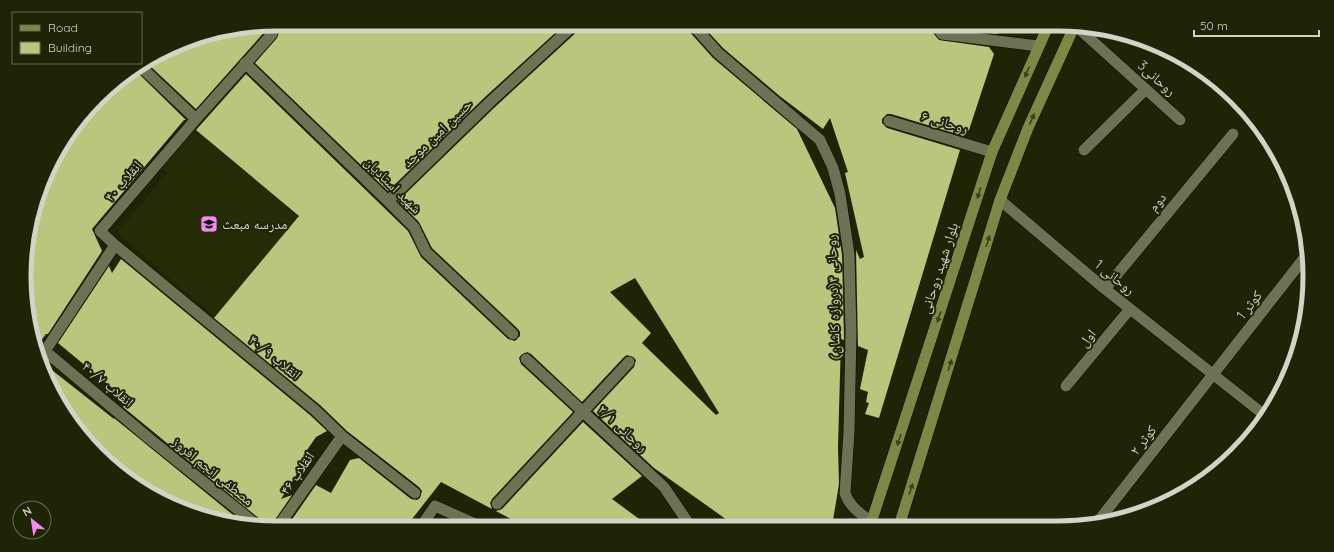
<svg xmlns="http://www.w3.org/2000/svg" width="1334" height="552" viewBox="0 0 1334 552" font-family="Quicksand,'Noto Naskh Arabic',sans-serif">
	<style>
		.built { fill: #252b06 }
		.building { fill: #b9c77e; fill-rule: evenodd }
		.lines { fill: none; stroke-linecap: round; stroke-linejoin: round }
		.minor-casing { stroke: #090d00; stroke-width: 12 }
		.primary-casing { stroke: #090d00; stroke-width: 12 }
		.minor { stroke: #6c7354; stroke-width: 11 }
		.primary { stroke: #7d8848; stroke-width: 11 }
		.oneway { fill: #3b421a }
		.labels { text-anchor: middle; stroke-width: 4; stroke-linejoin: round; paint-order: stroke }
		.street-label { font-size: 14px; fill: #d2d5c5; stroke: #1f2407 }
		.poi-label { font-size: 14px; fill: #d2d5c5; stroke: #1f2407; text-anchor: start }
		.rim { fill: none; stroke: #d2d5c5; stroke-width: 5 }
	</style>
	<rect width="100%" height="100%" fill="#1f2407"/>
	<path class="built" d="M190,132H193L198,137L201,134L299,217L215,317L120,236L119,231L167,173L163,170L164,165Z"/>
	<path class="building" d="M276,24H565L485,97L388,191L255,63L277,38L279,32L276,29L270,27L267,29L196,109L148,64L195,37Z
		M582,24H685L687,29L713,58L797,129L835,208L842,255L844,340L841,339L838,447L839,484L833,520L822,527H737L654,468L593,411L634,367L636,360L633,357L627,355L624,357L582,402L531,354L527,352L521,355L519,358L521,364L573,412L492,499L490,503L492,509L496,511L502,509L583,422L642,476L612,499L650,527H526L441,482L405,528H286L316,485L331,493L350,460L359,458L411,499L417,500L420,498L422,491L419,487L347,431L320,405L214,318L299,216L196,130L246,74L408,231L421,257L508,339L515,341L520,336V332L518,329L432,248L419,222L398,201L495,107L580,29ZM635,278L719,413L716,415L642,343L651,333L610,292Z
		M701,24H928L929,28L939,40L989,47L994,54L969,130L965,132L964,136L891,114H887L882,119V123L887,128L960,150L879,418L865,414L869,403L866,402L868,392L860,389L868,350L858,346L856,250L860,259L864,257L845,173L848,172L830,118L823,129L781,97L782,98L723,48Z
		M944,24H1004L997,34L946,27Z
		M136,71L186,120H184L92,229L102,251L48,334H46L37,346L29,325L26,243L58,150L91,110L127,76Z
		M121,259L310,415L327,431L316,437L305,453L307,458L281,499L292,495L270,527L264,526L261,520L123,407L128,401L58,343L109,266L112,273Z
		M43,363L114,419V418L243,523L195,515L122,476L58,402Z"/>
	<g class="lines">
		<g class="minor-casing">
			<path id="minor" d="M692,24L718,53L820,140L833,168L840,194L849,254L851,332L849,432L845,493C849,507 862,514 872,523
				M935,24L942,34L1038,46
				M1077,27L1180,120
				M245,63L388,201L414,227L426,252L513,334
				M142,68L196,119
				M889,121L992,152
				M1084,150L1146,89
				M1000,200L1105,289L1267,417
				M388,201L490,102L575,24
				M115,245L315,410L342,436L415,493
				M1105,289L1233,134
				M45,351L151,440L257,525
				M41,357L115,245L100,231L196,119L272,34
				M526,359L664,487L691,527
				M1066,386L1130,309
				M497,504L629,362
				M1096,524L1308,253
				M277,528L342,436
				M420,528L435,506L482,527"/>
		</g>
		<g class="primary-casing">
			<path id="primary" d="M870,526L992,152L1049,24
				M899,526L1000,200L1028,128L1074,27"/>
		</g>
		<use href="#minor" class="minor"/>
		<use href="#primary" class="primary"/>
	</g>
	<defs><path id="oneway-solid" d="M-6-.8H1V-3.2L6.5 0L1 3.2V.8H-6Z"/></defs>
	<g class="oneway">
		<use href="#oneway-solid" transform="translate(1027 72) rotate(114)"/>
		<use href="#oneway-solid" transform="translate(1032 119) rotate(-66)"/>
		<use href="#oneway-solid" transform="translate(979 193) rotate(108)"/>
		<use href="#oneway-solid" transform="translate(988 241) rotate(-73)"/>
		<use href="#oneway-solid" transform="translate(939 317) rotate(108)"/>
		<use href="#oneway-solid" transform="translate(950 365) rotate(-73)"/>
		<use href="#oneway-solid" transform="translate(899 440) rotate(108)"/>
		<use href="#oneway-solid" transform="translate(911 489) rotate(-72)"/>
	</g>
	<defs>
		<g id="school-square" transform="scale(0.9)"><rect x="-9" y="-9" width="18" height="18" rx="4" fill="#f38af1" stroke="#1f2407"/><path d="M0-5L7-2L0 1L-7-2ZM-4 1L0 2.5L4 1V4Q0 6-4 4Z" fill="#111"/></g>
	</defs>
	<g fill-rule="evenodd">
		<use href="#school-square" x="209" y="224"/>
	</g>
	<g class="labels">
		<g class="street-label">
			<text transform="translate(1157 78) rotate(42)" y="5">روحانی3</text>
			<text transform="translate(945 122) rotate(17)" y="5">روحانی ۶</text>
			<text transform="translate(437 133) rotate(-44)" y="5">حسین امین موحد</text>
			<text transform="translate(123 181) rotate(-49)" y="5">انقلاب ۴۰</text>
			<text transform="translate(393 185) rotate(45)" y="5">شهید استادیان</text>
			<text transform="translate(1157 202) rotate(-51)" y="5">دوم</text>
			<text transform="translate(939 268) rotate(-72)" y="5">بلوار شهید روحانی</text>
			<text transform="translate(1115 277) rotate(39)" y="5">روحانی 1</text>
			<text transform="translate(833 297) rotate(-92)" y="5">روحانی ۴(دروازه کاشان)</text>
			<text transform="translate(1249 305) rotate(-52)" y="5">کوثر 1</text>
			<text transform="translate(1087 338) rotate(-51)" y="5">اول</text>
			<text transform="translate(275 357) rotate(39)" y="5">انقلاب ۴۰/۹</text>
			<text transform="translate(108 384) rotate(40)" y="5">انقلاب ۴۰/۷</text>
			<text transform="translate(623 428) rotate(43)" y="5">روحانی ۲/۱</text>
			<text transform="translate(1143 440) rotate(-52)" y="5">کوثر ۲</text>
			<text transform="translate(213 471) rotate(39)" y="5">مصطفی انجم افروز</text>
			<text transform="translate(297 473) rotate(-55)" y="5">انقلاب ۴۶</text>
		</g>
		<g class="poi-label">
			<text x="222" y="229">مدرسه مبعث</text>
		</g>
	</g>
	<path d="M0 0H1334V552H0ZM276 31H1058A245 245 0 0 1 1303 276V276A245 245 0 0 1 1058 521H276A245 245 0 0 1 31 276V276A245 245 0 0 1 276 31Z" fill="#1f2407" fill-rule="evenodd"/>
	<path class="rim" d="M276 31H1058A245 245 0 0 1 1303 276V276A245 245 0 0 1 1058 521H276A245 245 0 0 1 31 276V276A245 245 0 0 1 276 31Z"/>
	<rect x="12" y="12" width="130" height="52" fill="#1f2407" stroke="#676b53"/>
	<rect x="20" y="25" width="20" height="6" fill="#7d8848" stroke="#676b53"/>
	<text x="48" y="32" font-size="12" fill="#d2d5c5">Road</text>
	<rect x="20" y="42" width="20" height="12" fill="#b9c77e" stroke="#676b53"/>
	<text x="48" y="52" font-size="12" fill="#d2d5c5">Building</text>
	<g transform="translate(32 520) rotate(330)"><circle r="19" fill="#1f2407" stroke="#676b53"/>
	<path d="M0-3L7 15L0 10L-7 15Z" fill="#f38af1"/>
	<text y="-6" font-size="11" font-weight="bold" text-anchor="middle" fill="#d2d5c5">N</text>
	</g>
	<path d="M1194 30v6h125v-6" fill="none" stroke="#d2d5c5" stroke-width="2"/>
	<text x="1200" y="30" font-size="12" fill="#d2d5c5" stroke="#1f2407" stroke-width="3" paint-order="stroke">50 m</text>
</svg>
